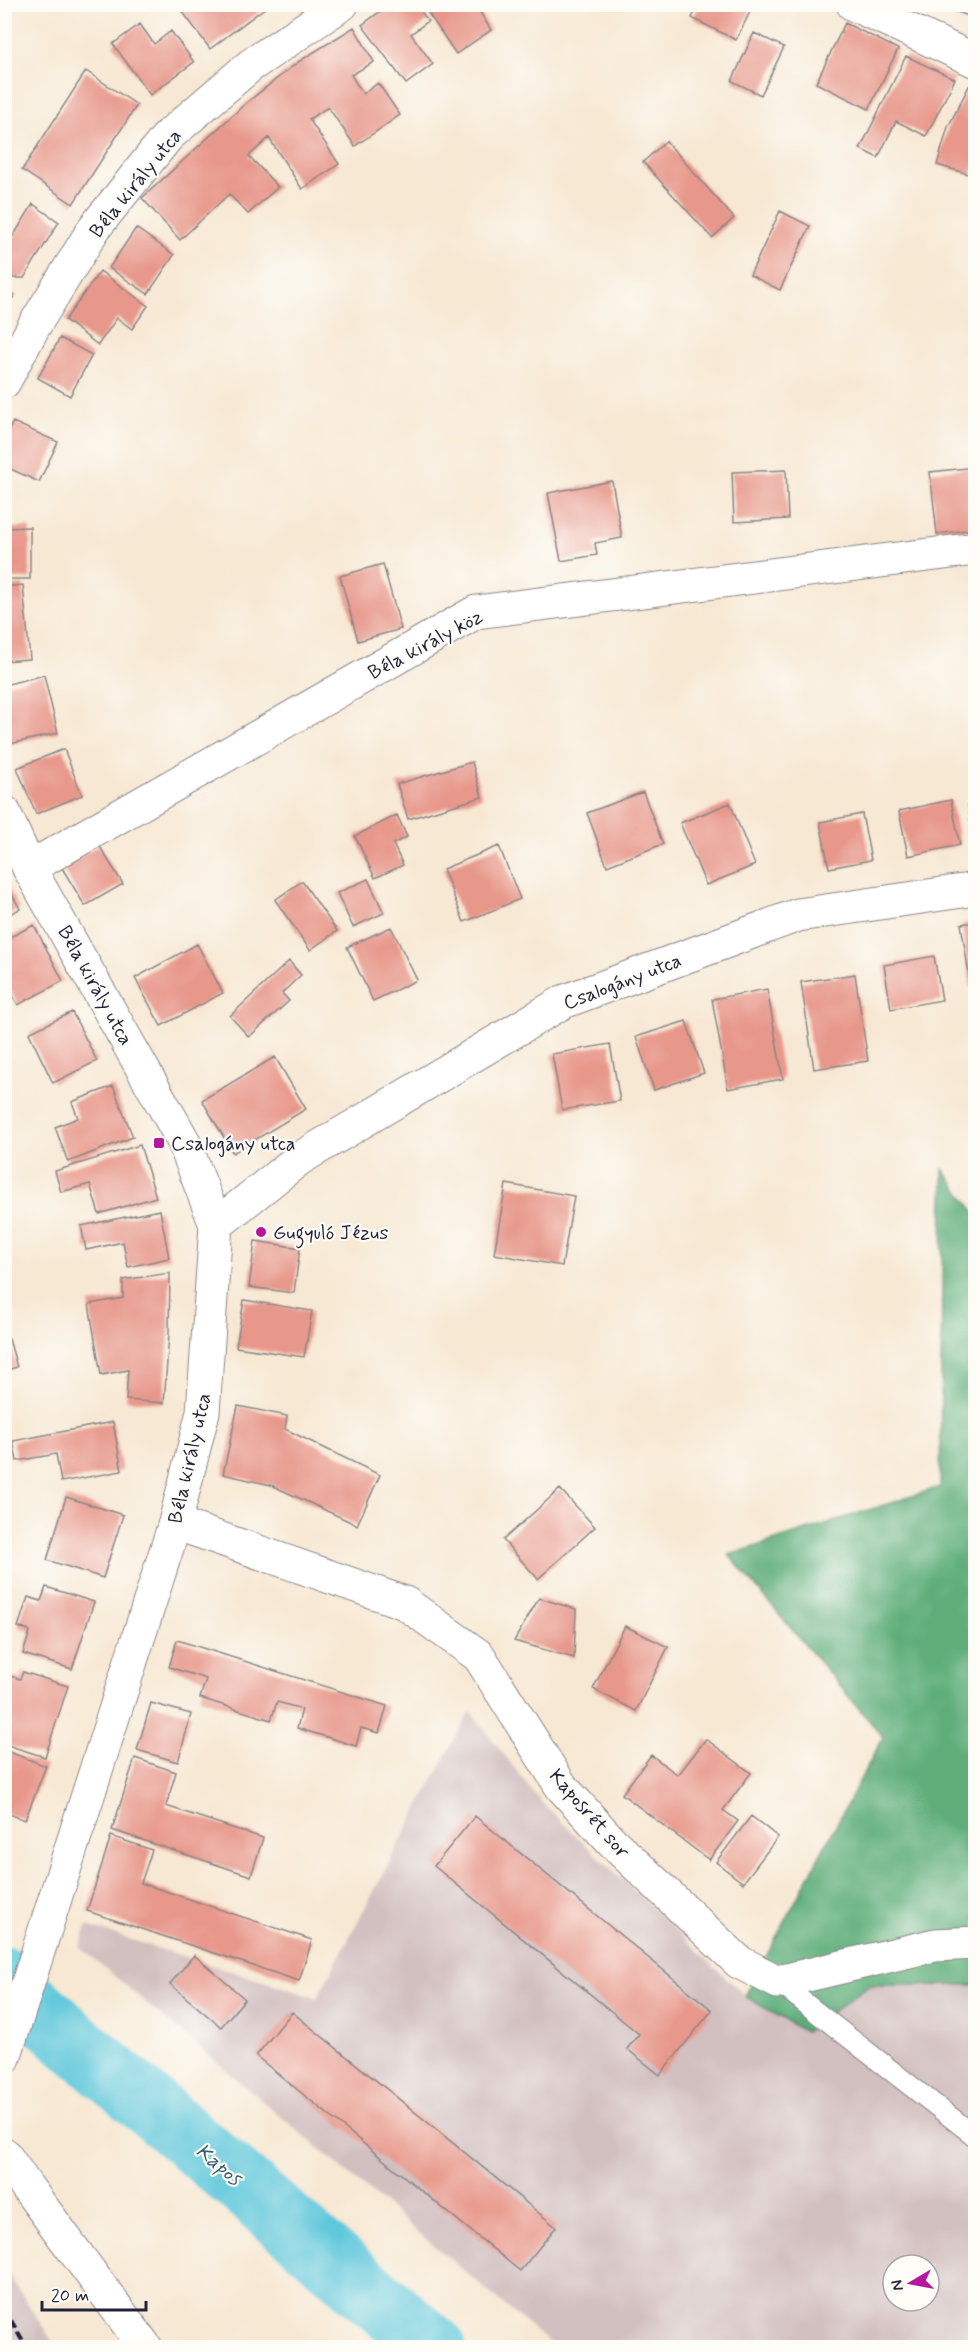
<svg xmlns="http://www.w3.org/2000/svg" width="980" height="2352" viewBox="0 0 980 2352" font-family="Mynerve,sans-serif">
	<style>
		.industrial { fill: #d2bfbf; fill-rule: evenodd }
		.forest { fill: #5fae7a; stroke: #40685a; stroke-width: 1.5 }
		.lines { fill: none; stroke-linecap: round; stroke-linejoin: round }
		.river { stroke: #60c8dc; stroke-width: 63 }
		.building { fill: #e8988b }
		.service-casing { stroke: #8c8587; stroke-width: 22 }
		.minor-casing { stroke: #8c8587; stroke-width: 35 }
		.tertiary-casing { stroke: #8c8587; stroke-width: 35 }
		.service { stroke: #fff; stroke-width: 20 }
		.minor { stroke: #fff; stroke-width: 33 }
		.tertiary { stroke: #fff; stroke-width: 33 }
		.rail { stroke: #22223b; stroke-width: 4.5; stroke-dasharray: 9 4.5; stroke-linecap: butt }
		.poi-dot { fill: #b5179e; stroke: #fdfcf7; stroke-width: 2 }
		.labels { text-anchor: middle; stroke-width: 4.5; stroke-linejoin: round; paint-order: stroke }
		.street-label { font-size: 20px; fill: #22223b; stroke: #fdfcf7 }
		.poi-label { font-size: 20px; fill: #22223b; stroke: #fdfcf7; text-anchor: start }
		.water-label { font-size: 21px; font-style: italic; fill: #385c73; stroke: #fdfcf7 }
	</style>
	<rect width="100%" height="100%" fill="#fdfcf7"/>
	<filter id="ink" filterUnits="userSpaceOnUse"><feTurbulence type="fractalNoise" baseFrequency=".0167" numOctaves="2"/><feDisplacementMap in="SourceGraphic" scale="12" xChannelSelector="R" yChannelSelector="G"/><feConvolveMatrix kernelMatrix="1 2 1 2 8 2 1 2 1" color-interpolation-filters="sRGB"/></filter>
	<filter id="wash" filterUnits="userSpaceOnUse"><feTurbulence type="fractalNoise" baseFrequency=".008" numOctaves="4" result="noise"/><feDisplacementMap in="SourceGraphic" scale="24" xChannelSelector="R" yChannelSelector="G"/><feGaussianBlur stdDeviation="1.35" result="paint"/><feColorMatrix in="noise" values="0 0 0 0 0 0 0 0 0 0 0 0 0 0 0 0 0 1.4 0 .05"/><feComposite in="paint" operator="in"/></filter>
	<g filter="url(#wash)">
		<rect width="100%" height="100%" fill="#f7e8d3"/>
		<path class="industrial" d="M470,1711L540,1801L745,1996L804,2032L869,1985H975V2347H554L80,1947L87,1926L317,1998ZM893,2265H929V2301H893Z
			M4,2269H5L56,2347H5Z"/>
		<path class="forest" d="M943,1169L976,1214L975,1985H869L805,2032L745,1996L883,1737L729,1555L940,1487Z"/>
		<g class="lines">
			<path class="river" d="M4,1978L72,2040L435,2348"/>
		</g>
		<g id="blocks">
			<path class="building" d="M177,4H270L210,49Z
				M390,4H416L428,21L411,34L433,64L406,84L362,25Z
				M422,4H475L491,30L456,54Z
				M699,4H754L736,40L692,18Z
				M939,4H976V19L939,5Z
				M845,23L898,49L869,109L816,83Z
				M140,24L154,44L171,31L194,62L150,95L113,44Z
				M354,27L374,62L351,75L363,94L378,83L400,115L355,146L328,107L309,119L339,164L302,189L269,138L249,156L278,187L248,214L229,194L180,240L142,198L246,103L298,62Z
				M754,33L784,47L761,95L732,81Z
				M906,56L955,79L926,136L896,121L878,158L860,149Z
				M86,71L137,105L73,204L22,170Z
				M969,86L976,89V163L972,175L937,165L948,127Z
				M666,141L734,218L712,238L643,162Z
				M33,204L59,222L24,278H4V235H14Z
				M780,211L810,226L780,290L750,275Z
				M136,228L174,255L148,294L109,268Z
				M100,271L148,306L132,329L117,318L98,345L65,320Z
				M4,288L15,295L4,310Z
				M60,338L92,355L70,396L38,378Z
				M13,422L58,442L39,482L4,466V440Z
				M976,467V529L937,534L930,472Z
				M786,470L788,519L734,522L732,472Z
				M612,481L622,538L595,543L597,555L561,561L548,493Z
				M30,527V579H4V528Z
				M383,564L401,629L358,641L340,576Z
				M23,585L30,659L4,661V587Z
				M44,675L58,733L6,745L4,685Z
				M64,749L82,795L36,814L17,768Z
				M472,762L482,797L408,819L397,784Z
				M643,792L663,844L607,866L587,813Z
				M951,800L960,845L908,856L899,811Z
				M730,803L755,865L706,885L680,823Z
				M976,804V843L974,844L968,805Z
				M862,814L871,860L829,868L820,822Z
				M397,815L407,837L393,844L403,865L375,878L355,836Z
				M99,845L123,884L85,906L62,868Z
				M499,846L520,899L464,922L443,869Z
				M368,879L384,913L353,927L337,893Z
				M4,880L20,909L4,917Z
				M302,881L337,931L310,950L275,900Z
				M976,922V987L971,988L961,924Z
				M34,925L63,981L18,1005L11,992L4,995V940Z
				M391,927L417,980L373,1001L347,947Z
				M197,944L223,993L161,1026L135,978Z
				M934,956L942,1000L891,1009L884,965Z
				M289,961L301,975L282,993L289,1001L249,1037L230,1016Z
				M855,974L868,1061L814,1069L801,982Z
				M767,989L783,1079L728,1089L712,999Z
				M72,1012L97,1061L53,1083L29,1033Z
				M686,1021L704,1073L654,1090L636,1037Z
				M610,1044L620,1101L562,1110L552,1054Z
				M275,1057L306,1109L233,1153L202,1100Z
				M113,1086L133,1137L68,1162L55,1127L78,1118L72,1102Z
				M140,1145L156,1197L99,1214L90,1184L61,1192L55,1171Z
				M506,1184L574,1196L562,1266L494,1254Z
				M160,1210L169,1258L128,1267L123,1242L86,1250L81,1226Z
				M255,1241L300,1248L294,1293L249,1287Z
				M170,1273L169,1334L164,1403L126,1400L128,1370L101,1375L89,1304L123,1298V1280Z
				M244,1300L312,1311L304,1357L236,1347Z
				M9,1339L17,1367L4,1371V1340Z
				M238,1406L287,1416L285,1429L380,1475L357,1525L271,1485L223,1474Z
				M113,1422L122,1471L61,1482L56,1454L17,1461L13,1441Z
				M560,1489L595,1527L538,1579L503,1540Z
				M66,1497L123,1515L103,1578L47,1560Z
				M46,1587L94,1602L72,1669L23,1654L30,1631L18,1627L28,1597L41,1601Z
				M539,1598L576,1609L574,1658L514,1641Z
				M625,1626L668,1647L636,1711L593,1689Z
				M177,1640L387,1706L379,1733L361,1728L356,1746L297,1728L302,1709L277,1702L271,1720L200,1698L206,1679L169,1667Z
				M23,1672L68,1686L45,1757L4,1744L11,1722L4,1720V1674L20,1679Z
				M151,1703L191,1714L178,1762L137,1750Z
				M706,1739L751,1773L723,1810L738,1821L709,1860L622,1794L651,1755L678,1775Z
				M9,1752L46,1766L25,1820L4,1812V1764Z
				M135,1758L176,1772L166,1806L263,1838L251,1876L112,1830Z
				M475,1816L712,2010L660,2075L627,2049L639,2034L434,1866Z
				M751,1816L778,1837L743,1883L716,1862Z
				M111,1836L152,1850L141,1883L312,1940L299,1981L87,1911Z
				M194,1955L245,1999L221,2027L170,1984Z
				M292,2012L556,2227L520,2271L256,2056Z"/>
		</g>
	</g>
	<g filter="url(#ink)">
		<use href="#blocks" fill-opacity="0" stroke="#8c8587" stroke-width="1.5"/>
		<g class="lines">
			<g class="service-casing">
				<path id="service" d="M778,1982L976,2137"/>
			</g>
			<g class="minor-casing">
				<path id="minor" d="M853,4L976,61
					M29,868L476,612L976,549
					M216,1225L299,1159L563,1002L798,915L976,889
					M175,1523L405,1603L479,1656L561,1786L612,1842L739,1962L778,1982L935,1945L976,1943"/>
			</g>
			<g class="tertiary-casing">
				<path id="tertiary" d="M4,382L34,326L95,227L168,136L251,65L342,4
					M4,812L29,868L184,1142L216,1225L203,1412L175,1523L4,2058
					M4,2154L27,2187L146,2348"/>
			</g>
			<use href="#service" class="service"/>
			<use href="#minor" class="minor"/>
			<use href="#tertiary" class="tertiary"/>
			<path class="rail" d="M4,2309L27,2348"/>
		</g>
	</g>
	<g class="poi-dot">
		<rect x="153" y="1137" width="12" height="12" rx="3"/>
		<circle cx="261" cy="1232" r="6"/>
	</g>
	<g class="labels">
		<g class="street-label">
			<text transform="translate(135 183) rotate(-51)" y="7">Béla király utca</text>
			<text transform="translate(425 644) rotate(-28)" y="7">Béla király köz</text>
			<text transform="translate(622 981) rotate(-21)" y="7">Csalogány utca</text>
			<text transform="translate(96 985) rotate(61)" y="7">Béla király utca</text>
			<text transform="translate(189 1458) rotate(-77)" y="7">Béla király utca</text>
			<text transform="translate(590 1813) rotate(49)" y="7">Kaposrét sor</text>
		</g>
		<g class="poi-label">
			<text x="171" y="1150">Csalogány utca</text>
			<text x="273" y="1239">Gugyuló Jézus</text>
		</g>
		<g class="water-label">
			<text transform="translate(219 2164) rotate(40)" y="7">Kapos</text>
		</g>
	</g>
	<rect width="980" height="2352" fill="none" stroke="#fdfcf7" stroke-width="24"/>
	<g transform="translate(911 2283) rotate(260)"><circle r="28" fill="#fdfcf7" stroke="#a5a5ac" stroke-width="1.5"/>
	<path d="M0-4.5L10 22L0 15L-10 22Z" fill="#b5179e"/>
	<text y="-9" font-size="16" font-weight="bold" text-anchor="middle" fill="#22223b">N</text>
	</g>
	<path d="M42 2301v9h104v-9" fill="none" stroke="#22223b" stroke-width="3"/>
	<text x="51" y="2301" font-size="18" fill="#22223b" stroke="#fdfcf7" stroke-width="4.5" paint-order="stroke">20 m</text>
</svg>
